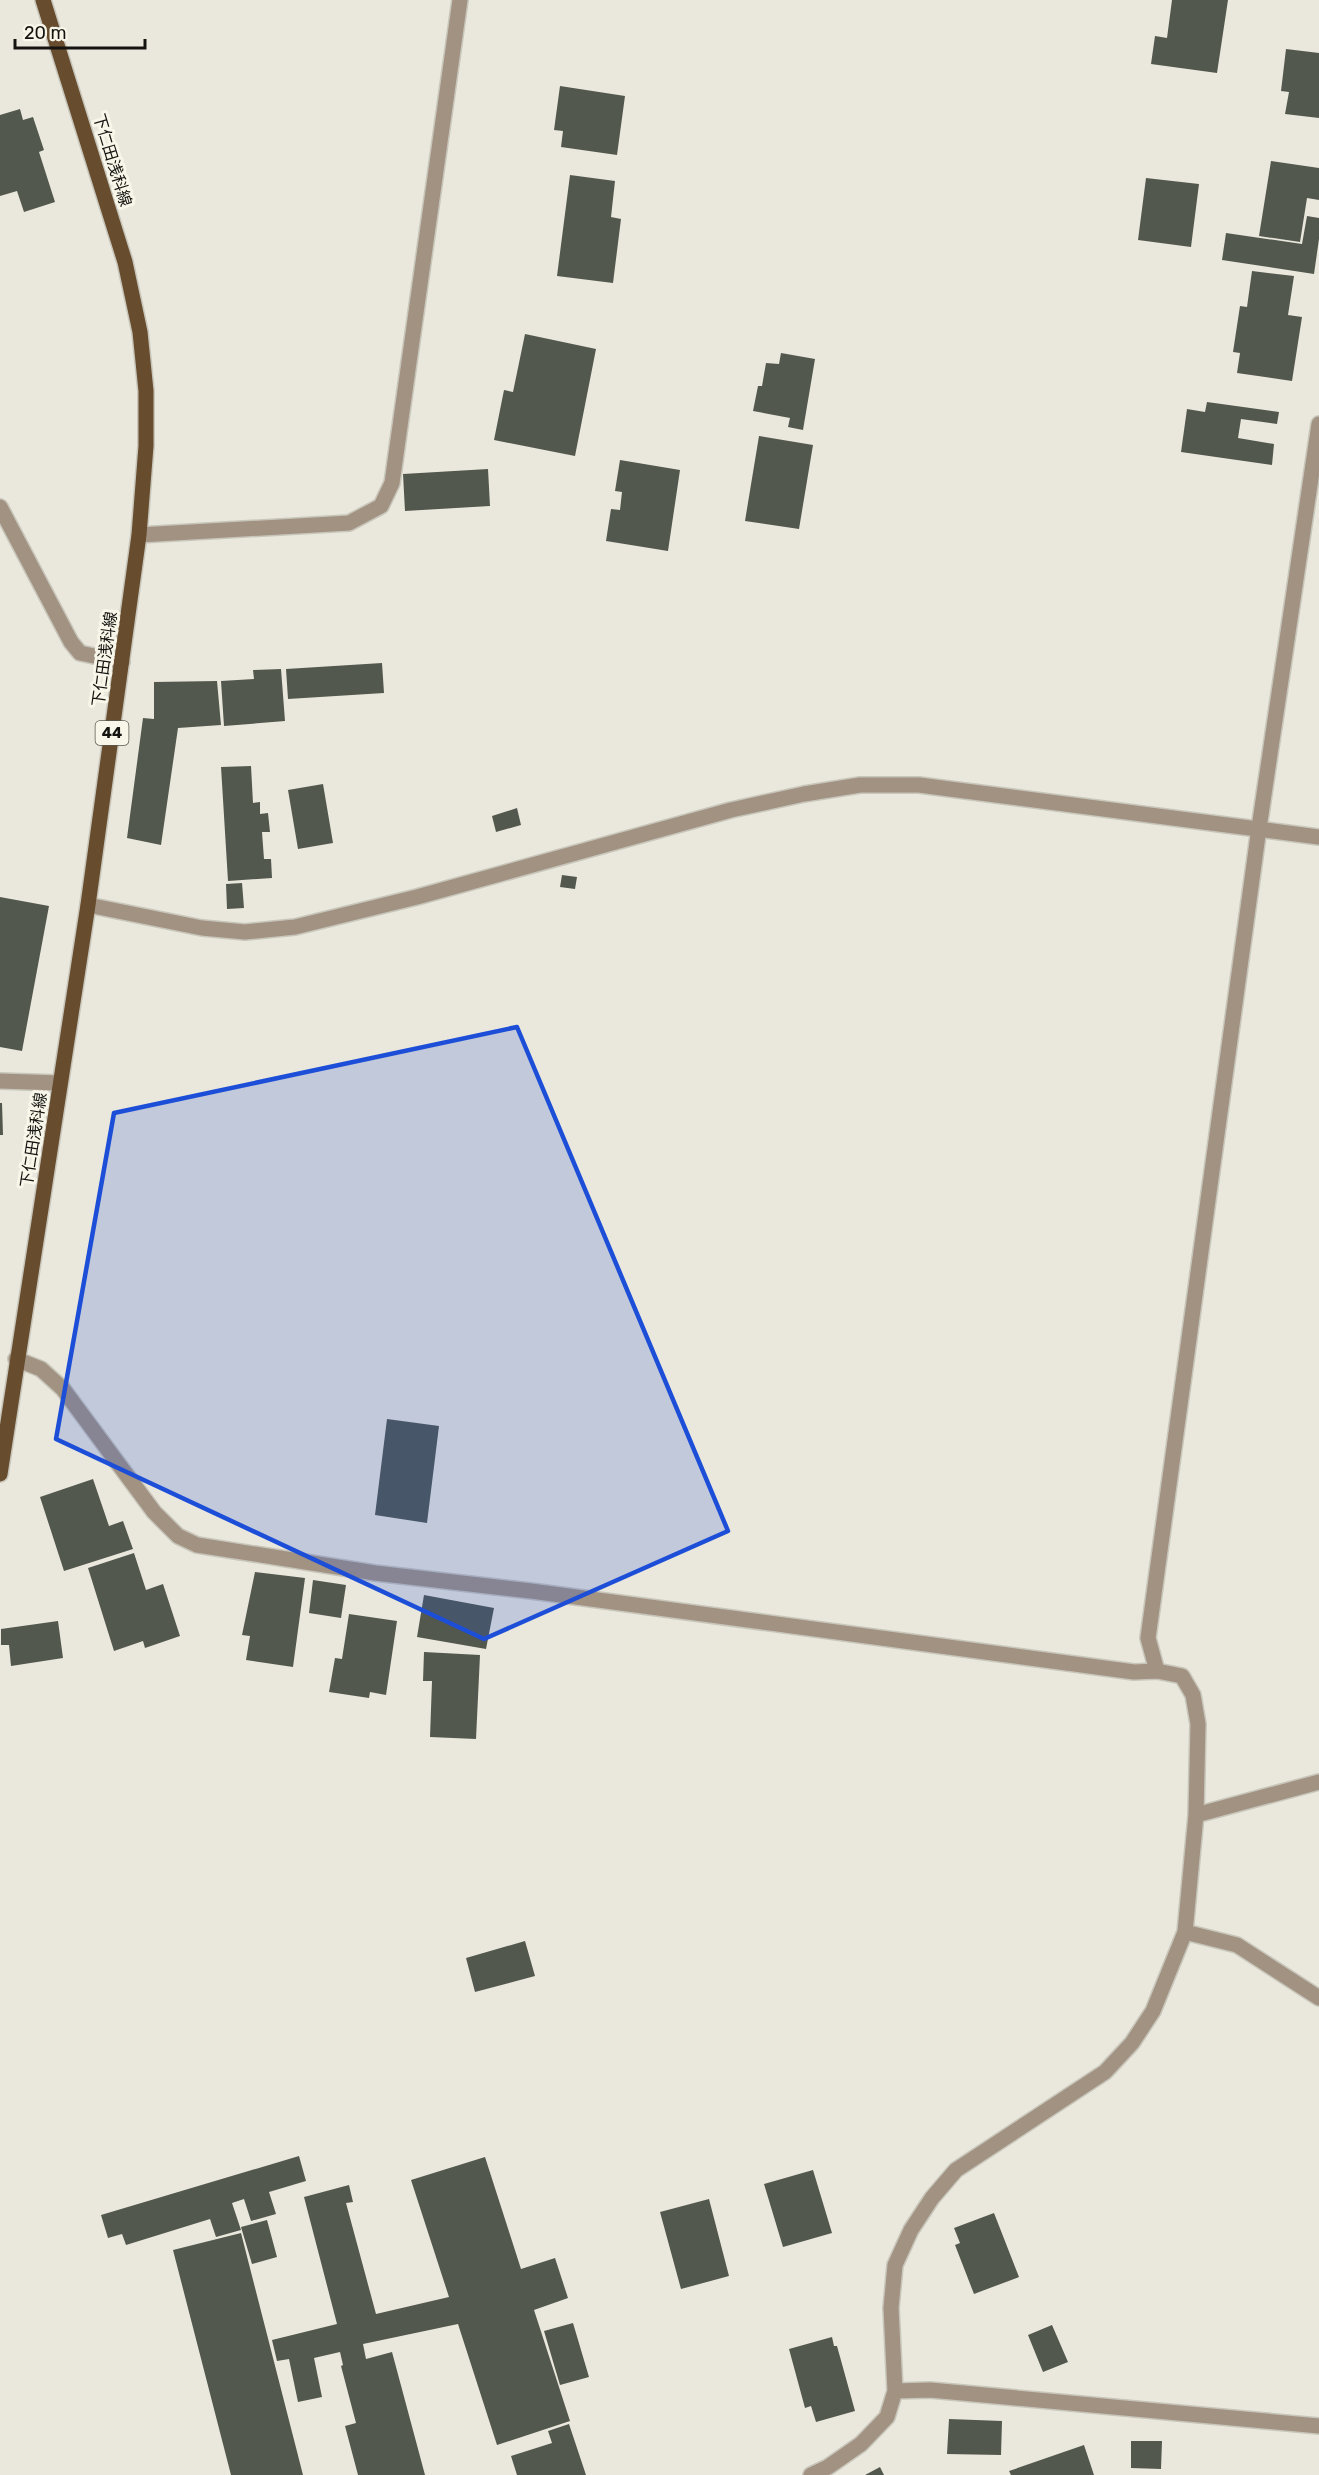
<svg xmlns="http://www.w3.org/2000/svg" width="1319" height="2475" viewBox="0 0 1319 2475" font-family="Rubik,'Noto Sans JP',sans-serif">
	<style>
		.building { fill: #53584e }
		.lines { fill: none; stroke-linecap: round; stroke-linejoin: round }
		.minor-casing { stroke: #c8c6bb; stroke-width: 18 }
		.major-casing { stroke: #c8c6bb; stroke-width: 18 }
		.minor { stroke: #a29282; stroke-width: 15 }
		.major { stroke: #674c2e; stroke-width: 15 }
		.marked { fill: #1d4ed8; fill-opacity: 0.2; stroke: #1d4ed8; stroke-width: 4.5; stroke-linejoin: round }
		.labels { text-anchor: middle; stroke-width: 6; stroke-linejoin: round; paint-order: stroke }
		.shield { fill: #f8f6e9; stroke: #585750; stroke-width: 1.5 }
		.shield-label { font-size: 15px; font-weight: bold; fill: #14130f }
		.street-label { font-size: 16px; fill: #14130f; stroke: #f8f6e9 }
	</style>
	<rect width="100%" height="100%" fill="#eae8dc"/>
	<path class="building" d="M1172,0H1228L1217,73L1151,64L1155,36L1167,38Z
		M1286,49L1319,53V118L1285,114L1289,92L1281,91Z
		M560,86L625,96L617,155L561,147L563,131L554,130Z
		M20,109L23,120L33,117L44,150L39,152L55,202L24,212L17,191L0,196V115Z
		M1271,161L1319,168V200L1307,198L1300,242L1259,236Z
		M570,175L615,181L611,217L621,219L613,283L557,276Z
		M1146,178L1199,184L1191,247L1138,240Z
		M1307,216L1319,218V239L1314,274L1222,260L1226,233L1302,244Z
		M1252,271L1294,276L1288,315L1302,317L1292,381L1237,373L1240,353L1233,352L1240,306L1247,307Z
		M525,334L596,349L575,456L494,440L504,390L513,392Z
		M781,353L815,359L803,430L788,427L790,418L753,411L758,386H762L766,363L779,364Z
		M1207,402L1279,412L1277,424L1241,419L1238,438L1274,444L1272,465L1181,452L1187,409L1205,412Z
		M759,436L813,445L799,529L745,521Z
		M620,460L680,470L668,551L606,541L611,509L620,510L622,492L615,491Z
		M488,469L490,506L405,511L403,474Z
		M382,663L384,693L288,699L286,669Z
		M281,669L285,721L224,726L221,681L254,679L253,670Z
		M217,681L221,725L178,728L161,845L127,838L143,718L154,719V682Z
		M251,766L253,803L260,802V814L268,813L270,832H262L264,859H271L272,878L228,881L221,767Z
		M323,784L333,843L298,849L288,790Z
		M517,808L521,825L496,832L492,816Z
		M562,875L577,877L575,889L560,887Z
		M242,883L244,908L227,909L226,884Z
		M0,897L49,906L22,1051L0,1047Z
		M0,1103H2L3,1135H0Z
		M387,1419L439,1426L427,1523L375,1515Z
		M93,1479L109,1526L123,1521L133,1549L64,1571L40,1497Z
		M134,1553L146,1590L163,1584L180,1636L145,1648L143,1641L114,1651L88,1568Z
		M255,1572L305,1578L293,1667L246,1660L250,1636L242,1635Z
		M313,1580L346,1585L341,1618L309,1613Z
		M424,1595L494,1608L486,1649L417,1637Z
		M349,1614L397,1621L386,1695L370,1692L369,1698L329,1692L335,1658L342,1659Z
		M58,1621L63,1658L11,1666L9,1645H1V1629Z
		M424,1652L480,1655L476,1739L430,1737L432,1681H423Z
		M525,1941L535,1976L475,1992L466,1958Z
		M299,2156L306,2181L269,2192L276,2214L251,2221L244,2199L232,2203L241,2230L216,2237L210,2219L126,2245L122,2234L108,2238L101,2215Z
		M485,2157L521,2269L555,2258L568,2298L534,2310L570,2421L497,2445L458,2324L363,2344L366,2359L392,2352L425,2475H358L345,2426L356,2423L341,2366L343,2365L340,2352L314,2358L322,2397L298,2402L289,2359L277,2361L272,2340L337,2324L304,2197L349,2185L353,2202L346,2203L376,2314L449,2297L411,2180Z
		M813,2170L832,2233L783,2247L764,2184Z
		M709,2199L729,2276L681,2289L660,2212Z
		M994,2213L1019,2277L974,2294L955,2245L960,2243L954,2228Z
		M267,2220L277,2257L252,2264L241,2227Z
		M241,2233L303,2475H231L173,2250Z
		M573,2323L589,2377L560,2385L544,2331Z
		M1052,2325L1068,2362L1043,2372L1028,2335Z
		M832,2337L834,2346H837L855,2411L816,2422L811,2406L805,2408L789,2349Z
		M949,2419L1002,2421L1001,2455L947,2454Z
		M569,2424L586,2475H517L511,2456L552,2443L548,2431Z
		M1131,2441H1162L1161,2469L1131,2468Z
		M1084,2445L1094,2475H1011L1009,2471Z
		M880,2467L884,2475H865Z"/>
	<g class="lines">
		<g class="minor-casing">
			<path id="minor" d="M0,507L71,642L80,653L122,662
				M139,535L349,523L381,506L392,483L460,0
				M88,905L202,928L245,932L295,927L417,897L731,810L804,794L860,785H919L1319,837
				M0,1081L60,1083
				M16,1359L41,1369L63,1389L154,1512L178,1536L197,1545L375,1573L531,1591L1134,1672L1157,1671L1182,1676L1193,1695L1198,1724L1196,1815L1185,1932L1153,2011L1132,2043L1105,2072L956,2170L932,2198L911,2230L895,2265L891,2308L895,2391L887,2417L861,2444L828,2467L811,2475
				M1157,1671L1148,1638L1259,828L1319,424
				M1196,1815L1319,1782
				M1185,1932L1237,1945L1319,1998
				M895,2391L930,2390L1319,2426"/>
		</g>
		<g class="major-casing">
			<path id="major" d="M0,1474L88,905L139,535L146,446V391L140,332L125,262L43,0"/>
		</g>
		<use href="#minor" class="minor"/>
		<use href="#major" class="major"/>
	</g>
	<path class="marked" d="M517,1027L728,1531L484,1639L56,1439L114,1113Z"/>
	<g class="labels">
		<rect class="shield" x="95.5" y="721" width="33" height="24" rx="4.5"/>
		<g class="shield-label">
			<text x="112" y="738">44</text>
		</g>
		<g class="street-label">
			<text transform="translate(113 160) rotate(73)" y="6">下仁田浅科線</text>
			<text transform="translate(104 659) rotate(-82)" y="6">下仁田浅科線</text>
			<text transform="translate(33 1140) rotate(-81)" y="6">下仁田浅科線</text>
		</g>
	</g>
	<path d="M15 39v9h130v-9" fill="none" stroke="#14130f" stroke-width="3"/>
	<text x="24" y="39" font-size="18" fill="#14130f" stroke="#f8f6e9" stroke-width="4.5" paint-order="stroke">20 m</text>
</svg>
